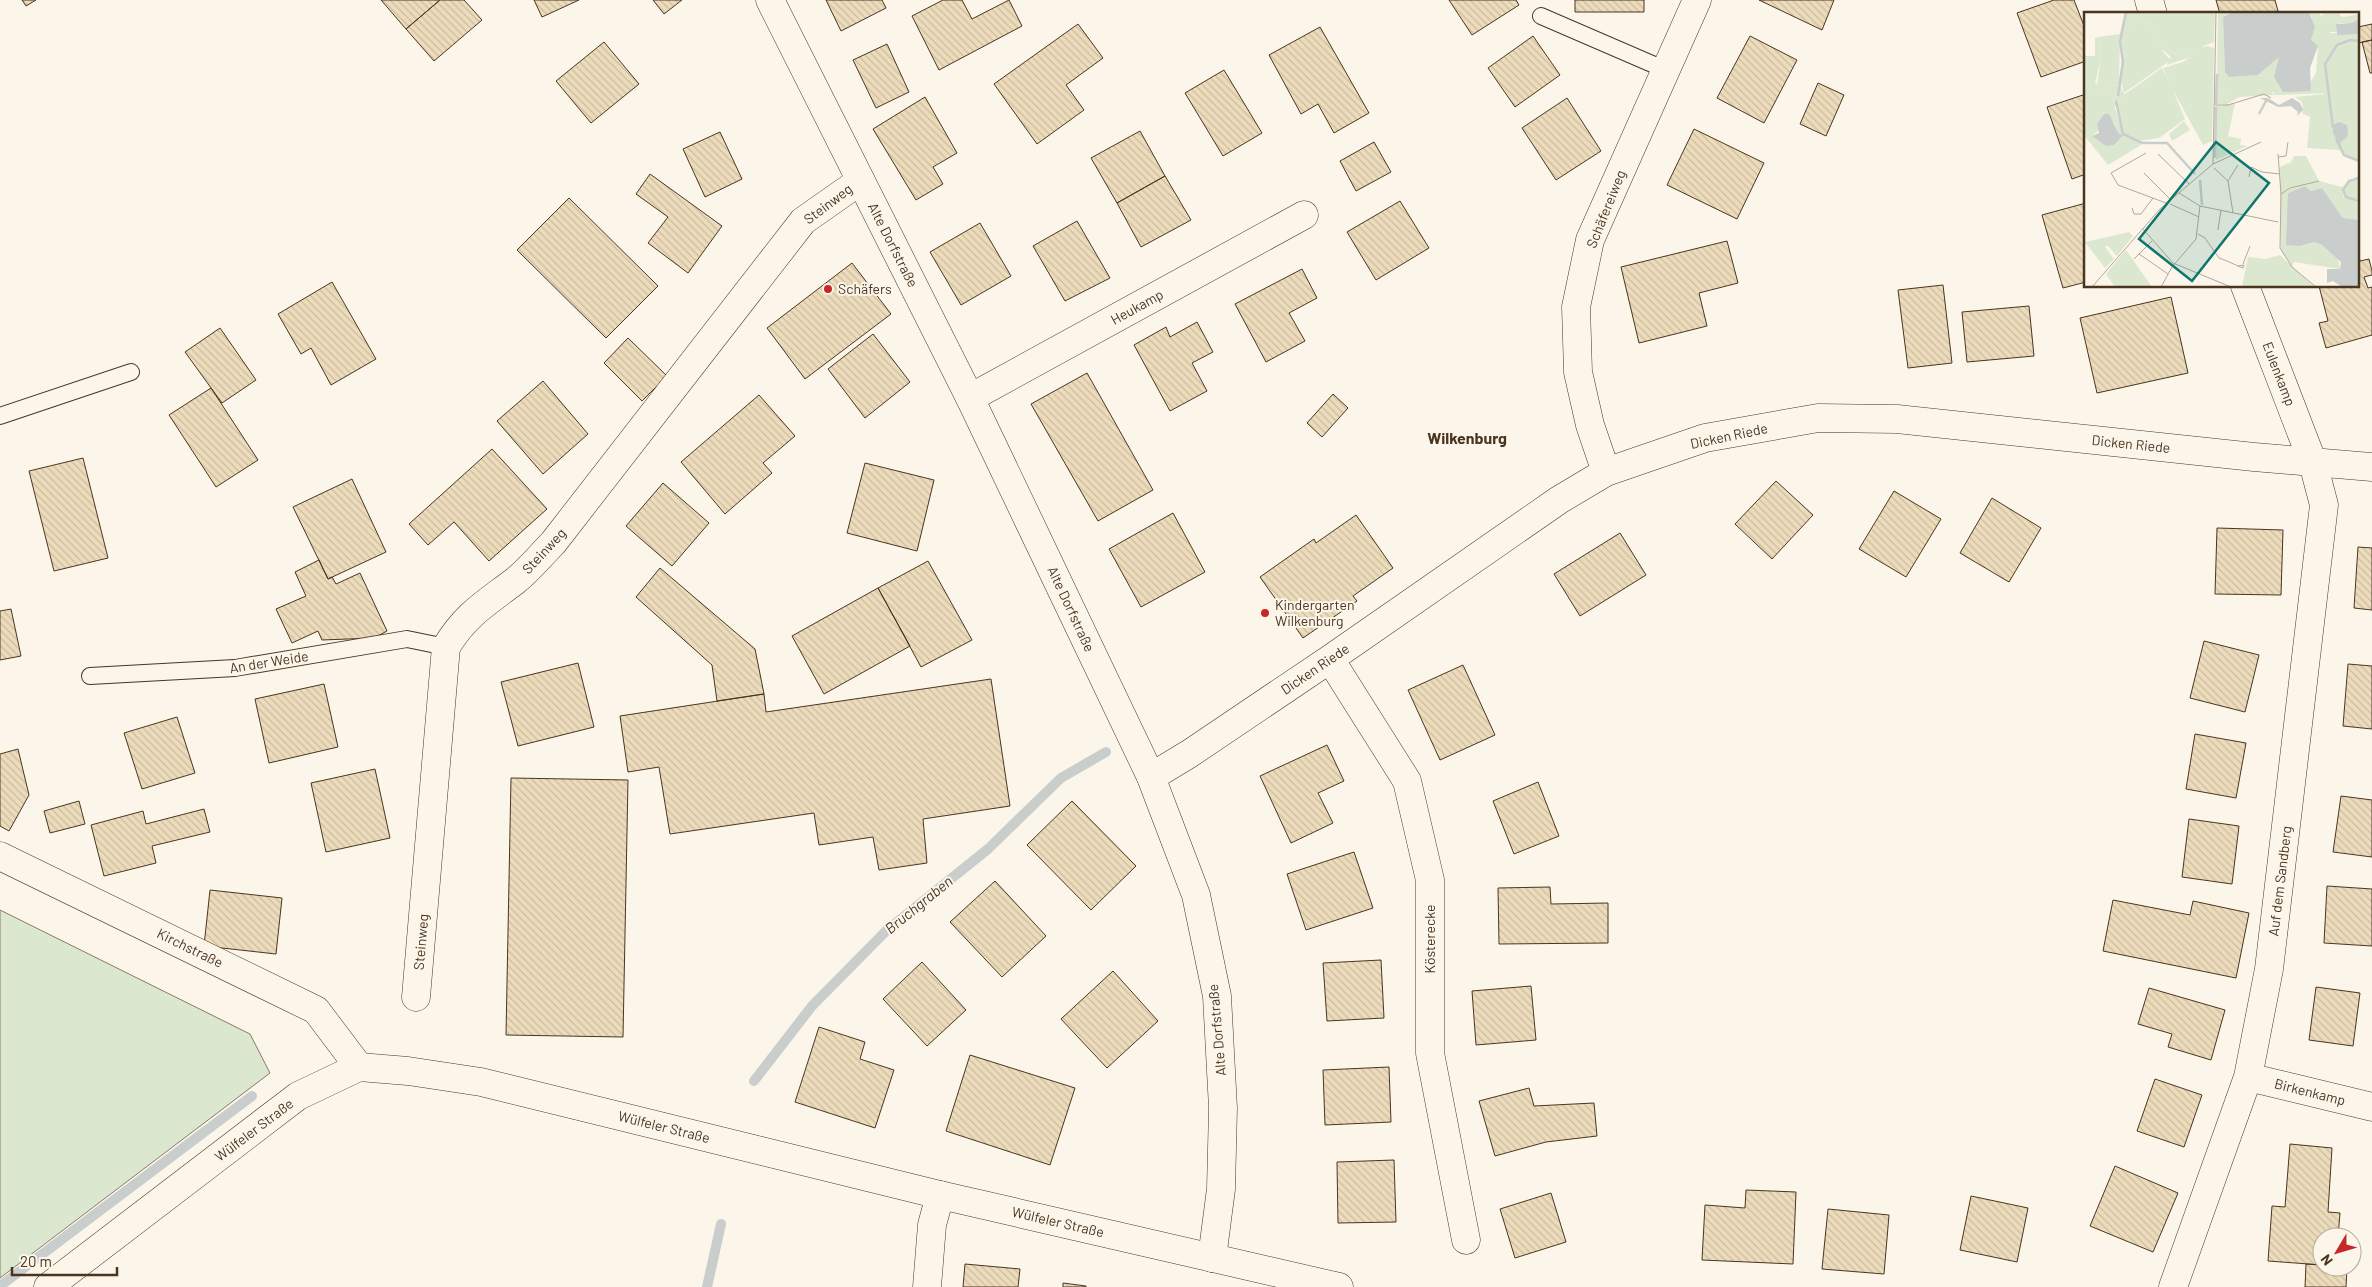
<svg xmlns="http://www.w3.org/2000/svg" width="2372" height="1287" viewBox="0 0 2372 1287" font-family="Barlow,sans-serif">
	<style>
		.green { fill: #dce7d0; stroke: #887966 }
		.lines { fill: none; stroke-linecap: round; stroke-linejoin: round }
		.stream { stroke: #c9cecd; stroke-width: 10 }
		.building { fill: url(#building-back-hatch); stroke: #4a3520 }
		.service-casing { stroke: #4a3520; stroke-width: 18 }
		.minor-casing { stroke: #4a3520; stroke-width: 29 }
		.tertiary-casing { stroke: #4a3520; stroke-width: 29 }
		.secondary-casing { stroke: #4a3520; stroke-width: 29 }
		.service { stroke: #fbf6e9; stroke-width: 16 }
		.minor { stroke: #fbf6e9; stroke-width: 28 }
		.tertiary { stroke: #fbf6e9; stroke-width: 28 }
		.secondary { stroke: #fbf6e9; stroke-width: 28 }
		.poi-dot { fill: #c62828; stroke: #fbf6e9; stroke-width: 2 }
		.labels { text-anchor: middle; stroke-width: 4; stroke-linejoin: round; paint-order: stroke }
		.street-label { font-size: 14px; fill: #4a3520; stroke: #fbf6e9 }
		.poi-label { font-size: 14px; fill: #4a3520; stroke: #fbf6e9; text-anchor: start }
		.water-label { font-size: 15px; font-style: italic; fill: #4a3520; stroke: #fbf6e9 }
		.quarter-label { font-size: 16px; font-weight: bold; fill: #4a3520; stroke: #fbf6e9 }
		.inset-river { fill: none; stroke: #c9cecd; stroke-width: 2.5 }
		.inset-road { fill: none; stroke: #b4a999; stroke-width: 1 }
		.view { fill: #0f766e; fill-opacity: 0.15; stroke: #0f766e; stroke-width: 2.5 }
		.inset-edge { fill: none; stroke: #4a3520; stroke-width: 2.5 }
	</style>
	<defs>
		<pattern id="building-back-hatch" width="6" height="6" patternUnits="userSpaceOnUse" patternTransform="scale(1.25)"><rect width="6" height="6" fill="#ecdcbc"/><path d="M-1 5l2 2M0 0l6 6M5-1l2 2" fill="none" stroke="#ccbda1"/></pattern>
	</defs>
	<rect width="100%" height="100%" fill="#fbf6e9"/>
	<path class="green" d="M0,910L250,1034L270,1073L0,1278Z"/>
	<g class="lines">
		<path class="stream" d="M754,1081L812,1006L886,931L988,849L1061,778L1106,752
			M0,1286L252,1096
			M707,1287L721,1224"/>
	</g>
	<path class="building" d="M22,0H36L26,6Z
		M381,0H440L406,29Z
		M440,0H464L482,20L434,61L406,29Z
		M534,0H579L542,17Z
		M653,0H682L664,14Z
		M826,0H882L886,8L841,31Z
		M943,0H962L972,19L1009,0L1022,26L939,70L912,16Z
		M1449,0H1516L1519,5L1472,35Z
		M1575,0H1644V12H1575Z
		M1759,0H1834L1822,30Z
		M2054,0H2074L2086,31V61L2041,77L2017,13Z
		M2216,0H2275L2278,11L2267,14H2220Z
		M1078,24L1103,58L1066,85L1084,110L1037,144L994,84Z
		M2372,24V40L2359,43L2358,27Z
		M1320,27L1369,113L1334,133L1318,104L1301,114L1269,55Z
		M1533,36L1560,75L1515,107L1488,68Z
		M1750,36L1797,60L1764,123L1717,98Z
		M2372,40V73H2370L2362,42Z
		M604,42L639,84L591,123L556,81Z
		M887,44L909,92L876,108L853,60Z
		M1224,70L1262,133L1223,156L1185,93Z
		M1818,83L1844,95L1826,136L1800,124Z
		M2086,94V174L2072,179L2047,107Z
		M925,97L957,153L933,167L943,184L916,200L873,129Z
		M1567,98L1601,151L1556,180L1522,128Z
		M1694,129L1764,163L1737,219L1667,185Z
		M1140,131L1165,176L1117,203L1091,158Z
		M720,132L742,179L705,197L683,149Z
		M1374,142L1391,172L1356,191L1340,161Z
		M650,174L722,226L688,273L648,243L668,217L636,194Z
		M1165,176L1191,220L1141,247L1117,203Z
		M569,198L658,286L606,338L517,250Z
		M1400,201L1429,248L1376,280L1347,232Z
		M2086,203V282L2063,288L2042,215Z
		M1077,221L1110,278L1065,301L1033,246Z
		M980,223L1011,276L961,305L930,252Z
		M1727,241L1738,283L1699,293L1707,326L1639,343L1621,267Z
		M2358,253L2360,261L2369,259L2372,271V275L2364,277L2368,288L2372,287V335L2326,348L2319,323L2328,321L2319,286H2358Z
		M852,263L891,314L805,379L767,328Z
		M1302,269L1317,298L1289,313L1305,341L1266,362L1235,304Z
		M332,282L376,359L331,385L311,348L301,354L278,314Z
		M1943,285L1952,363L1908,368L1898,290Z
		M2171,297L2188,373L2097,393L2080,318Z
		M2029,306L2034,356L1967,362L1962,312Z
		M1197,322L1213,352L1192,363L1207,391L1170,411L1134,345L1166,327L1170,337Z
		M220,328L256,380L222,403L185,352Z
		M873,334L910,382L865,418L828,369Z
		M628,338L667,376L642,401L604,363Z
		M1087,373L1153,490L1098,521L1031,404Z
		M543,381L588,434L543,474L497,421Z
		M211,388L258,460L216,487L169,415Z
		M1333,394L1348,408L1322,437L1307,423Z
		M759,395L795,436L763,463L772,473L725,514L681,462Z
		M492,449L547,509L489,561L454,522L428,545L409,524Z
		M83,458L108,558L54,571L29,471Z
		M865,463L934,480L917,551L847,533Z
		M352,479L386,552L328,579L293,507Z
		M1776,481L1813,515L1772,559L1735,524Z
		M663,483L709,523L672,566L626,526Z
		M1894,491L1941,519L1906,577L1859,549Z
		M1992,498L2041,528L2009,582L1960,553Z
		M1173,513L1205,572L1141,607L1109,549Z
		M1356,515L1393,568L1353,596L1357,601L1303,638L1260,577L1314,539L1316,543Z
		M2217,528L2283,530L2281,595L2215,594Z
		M1620,533L1646,575L1580,616L1554,574Z
		M2358,547L2372,548V610L2354,608Z
		M319,560L328,579L332,577L336,584L360,573L387,631L374,638L322,640L318,631L292,643L276,609L306,596L295,572Z
		M928,561L972,640L921,667L878,588Z
		M660,568L755,649L764,694L717,701L712,665L636,597Z
		M878,588L910,646L824,694L792,636Z
		M11,609L21,656L0,660V611Z
		M2204,641L2259,655L2245,712L2190,698Z
		M578,663L594,727L518,746L501,682Z
		M2348,664L2372,666V729L2343,726Z
		M1463,665L1495,735L1440,760L1408,690Z
		M991,679L1010,806L923,819L927,863L879,870L873,837L819,845L814,813L670,834L659,767L628,772L620,716L764,694L766,712Z
		M324,684L338,747L269,763L255,699Z
		M177,717L195,773L142,789L124,733Z
		M2195,734L2246,743L2236,798L2186,789Z
		M1327,745L1344,781L1318,793L1333,823L1291,843L1260,776Z
		M18,749L29,795L9,831L0,826V754Z
		M375,769L390,838L326,852L311,783Z
		M511,778L628,780L623,1037L506,1035Z
		M1538,782L1559,836L1514,854L1493,801Z
		M2341,796L2372,800V857L2333,852Z
		M79,801L85,824L50,833L44,811Z
		M1072,801L1136,866L1091,910L1027,845Z
		M204,809L210,832L152,846L156,863L104,876L91,825L143,811L146,824Z
		M2189,819L2239,826L2232,884L2182,877Z
		M1354,852L1373,908L1306,930L1287,874Z
		M995,881L1046,936L1002,977L950,922Z
		M2327,886L2372,889V946L2324,943Z
		M1550,887L1551,904L1608,903V943L1499,944L1498,888Z
		M210,890L282,898L276,954L204,946Z
		M2113,900L2190,915L2193,901L2249,913L2236,978L2103,951Z
		M1381,960L1384,1018L1327,1021L1323,963Z
		M922,962L966,1010L927,1046L883,999Z
		M1113,971L1158,1021L1107,1068L1061,1019Z
		M1531,986L1536,1040L1476,1045L1472,991Z
		M2316,987L2360,993L2353,1046L2309,1040Z
		M2149,988L2225,1010L2211,1060L2168,1047L2172,1034L2138,1024Z
		M819,1027L865,1042L860,1059L894,1070L875,1128L795,1102Z
		M970,1055L1075,1088L1050,1165L946,1131Z
		M1389,1067L1391,1122L1325,1125L1323,1070Z
		M2155,1079L2202,1095L2184,1147L2137,1131Z
		M1529,1088L1534,1106L1594,1103L1597,1136L1546,1142L1495,1156L1479,1101Z
		M2290,1144L2332,1148L2328,1212L2340,1213L2338,1237H2322V1265L2268,1261L2272,1206L2285,1207Z
		M1394,1160L1396,1222L1338,1223L1337,1162Z
		M2115,1166L2178,1193L2153,1252L2090,1226Z
		M1746,1190L1796,1192L1793,1264L1702,1260L1705,1205L1745,1208Z
		M1551,1193L1566,1242L1515,1258L1500,1209Z
		M1971,1196L2028,1208L2017,1262L1960,1250Z
		M1828,1209L1889,1215L1884,1274L1822,1269Z
		M965,1264L1020,1269L1018,1287H963Z
		M2306,1264L2322,1265V1267H2347L2346,1287H2305Z
		M1063,1283L1086,1286V1287H1063Z"/>
	<g class="lines">
		<g class="service-casing">
			<path id="service" d="M1541,16L1666,70
				M0,416L131,372
				M90,676L235,668L407,639L446,647"/>
		</g>
		<g class="minor-casing">
			<path id="minor" d="M2149,0L2153,14
				M970,398L1304,215
				M1606,472L1590,425L1578,372L1576,307L1590,240L1697,0
				M1330,659L1407,781L1430,880V1053L1466,1240
				M1151,777L1189,754L1330,659L1559,500L1606,472L1705,438L1818,418L1897,419L2254,457L2372,467
				M0,856L316,1010L359,1067
				M416,997L446,647C466,614 485,604 515,581C529,570 541,555 553,543L803,221L860,181
				M2248,1077L2372,1107
				M927,1287L932,1225L940,1195
				M2173,1287L2248,1077L2269,969L2324,505L2313,463L2245,286"/>
		</g>
		<g class="tertiary-casing">
			<path id="tertiary" d="M770,0L970,398L1151,777L1196,895L1217,996L1223,1108L1221,1189L1212,1258"/>
		</g>
		<g class="secondary-casing">
			<path id="secondary" d="M48,1287L298,1096L359,1067L408,1071L481,1082L940,1195L1339,1287"/>
		</g>
		<use href="#service" class="service"/>
		<use href="#minor" class="minor"/>
		<use href="#tertiary" class="tertiary"/>
		<use href="#secondary" class="secondary"/>
	</g>
	<g class="poi-dot">
		<circle cx="828" cy="289" r="5"/>
		<circle cx="1265" cy="613" r="5"/>
	</g>
	<g class="labels">
		<g class="street-label">
			<text transform="translate(828 204) rotate(-37)" y="5">Steinweg</text>
			<text transform="translate(1606 209) rotate(-68)" y="5">Schäfereiweg</text>
			<text transform="translate(893 245) rotate(63)" y="5">Alte Dorfstraße</text>
			<text transform="translate(1137 307) rotate(-29)" y="5">Heukamp</text>
			<text transform="translate(2279 374) rotate(69)" y="5">Eulenkamp</text>
			<text transform="translate(1729 436) rotate(-12)" y="5">Dicken Riede</text>
			<text transform="translate(2131 444) rotate(6)" y="5">Dicken Riede</text>
			<text transform="translate(544 551) rotate(-47)" y="5">Steinweg</text>
			<text transform="translate(1071 609) rotate(65)" y="5">Alte Dorfstraße</text>
			<text transform="translate(269 662) rotate(-9)" y="5">An der Weide</text>
			<text transform="translate(1315 669) rotate(-34)" y="5">Dicken Riede</text>
			<text transform="translate(2280 881) rotate(-83)" y="5">Auf dem Sandberg</text>
			<text transform="translate(1430 939) rotate(-90)" y="5">Kösterecke</text>
			<text transform="translate(421 942) rotate(-85)" y="5">Steinweg</text>
			<text transform="translate(190 948) rotate(26)" y="5">Kirchstraße</text>
			<text transform="translate(1217 1030) rotate(-95)" y="5">Alte Dorfstraße</text>
			<text transform="translate(2310 1092) rotate(14)" y="5">Birkenkamp</text>
			<text transform="translate(664 1127) rotate(14)" y="5">Wülfeler Straße</text>
			<text transform="translate(254 1130) rotate(-37)" y="5">Wülfeler Straße</text>
			<text transform="translate(1058 1222) rotate(13)" y="5">Wülfeler Straße</text>
		</g>
		<g class="poi-label">
			<text x="838" y="294">Schäfers</text>
			<text x="1275" y="610">Kindergarten<tspan x="1275" dy="16">Wilkenburg</tspan></text>
		</g>
		<g class="water-label">
			<text transform="translate(919 905) rotate(-39)" y="5">Bruchgraben</text>
		</g>
		<g class="quarter-label">
			<text x="1467" y="444">Wilkenburg</text>
		</g>
	</g>
	<g transform="translate(2084 12)">
		<rect width="275" height="275" fill="#fbf6e9"/>
		<path d="M47,0H131L130,26L96,46L75,29L70,13L52,6ZM238,0H248L255,11L252,20H244ZM51,9L65,13L80,41L87,48L40,81L37,68L42,48L38,26L43,13ZM36,22L35,68L13,73L17,46L14,25ZM275,30V150L255,138L223,136L226,105L219,102L218,90L211,85L240,82L237,61L252,32ZM122,34L130,36L128,129L119,133L89,78L101,107L75,126L54,129L57,133L24,153L0,123V82L35,73L34,84L28,87L37,115L32,94L41,82L78,56L87,73L79,56L99,50ZM30,110L35,122L8,124L16,117ZM174,63L188,65L199,83H191L190,80L133,83V66ZM151,91L144,124L157,127L156,133L163,134L132,148V94ZM100,109L106,118L88,129L85,122ZM210,144H222L235,169L258,175L275,163V189L264,186L258,179L260,185L275,190V208L259,206L238,176L227,179L221,174L204,181L216,234L230,230L238,233L254,245L256,257L210,250L208,254L197,238L196,155L207,150ZM196,243L230,275H158L164,245L182,247Z" fill="#dce7d0" fill-rule="evenodd"/>
		<path d="M41,0H47L52,6L70,13L75,29L96,46L126,26H130V30L119,34L120,37L107,45L83,53L87,45L73,33L65,13L51,9L43,13L38,26L42,48L37,76L41,83L30,95L28,87L34,84L35,73L0,82V44H11V26L14,25L17,46L11,72L35,68L38,47L35,26ZM134,0H149L139,5L141,60L152,66H133ZM225,0H233L242,7L246,21L275,22V33H263L245,49L246,81L199,83L188,65L174,63L195,45L227,79L226,71L232,61L234,35L227,29L228,5ZM248,0H256V4L260,5L275,2V7L268,11H255ZM185,78L191,83L156,85L143,92H133V83ZM248,93L258,99L272,126L259,128L262,127L256,110L249,113Z" fill="#dce7d0"/>
		<path d="M45,220L49,224L33,244L24,234L21,235L30,247L21,256L1,230Z" fill="#dce7d0"/>
		<path d="M42,238L68,275H31L22,262Z" fill="#dce7d0"/>
		<path d="M149,0H225L231,15L227,28L234,34L226,56L227,79L199,80L190,65L195,45L174,63L145,65L141,60L139,5ZM275,7V22L253,23L252,12L268,11ZM176,86H184L195,93L208,86L216,91L219,98L213,104L214,100L207,94L194,95ZM20,102H25L35,122L39,123L30,133L22,134L8,124L15,121L13,112ZM255,110L263,113L264,119L263,125L256,131L260,141L249,121V113ZM221,174L227,179L238,176L259,206L275,208V275H258L249,269L243,271V257H256L257,250L238,233L230,230L216,234L202,233L204,181Z" fill="#c9cecd"/>
		<path class="inset-river" d="M34,84L39,50L36,30L42,0M32,89L39,122L58,131H83L111,162M132,92L133,62M175,102L183,87M249,116L241,52L253,33L266,28L275,29M252,127L260,143L275,149M131,146L132,95M275,166L265,169L259,178L262,185L275,189M116,168L118,193"/>
		<path class="inset-road" d="M131,93H144L180,82L187,86M62,141L27,161L34,173L82,191M74,142L105,172M194,142L197,182L196,236L208,255L232,275M194,145L202,144L204,130M129,152L177,130M130,156L144,169L149,201M60,161L86,187M165,165L167,155L178,160L196,162M144,169L154,153M95,181L116,194L194,210M197,182L206,176L235,169M86,192L115,205M48,196L50,202H57L69,186M59,217L89,251L147,275M134,218L137,198M114,222L121,226L135,246L143,249L154,254L159,256L160,253L154,254M55,242L84,262M50,247L68,229M159,252L166,234M8,275L76,197L129,152L132,0M77,275L88,255L112,227L116,194"/>
		<path class="view" d="M132,130L185,171L108,269L55,227Z"/>
		<rect width="275" height="275" class="inset-edge"/>
	</g>
	<g transform="translate(2337 1252) rotate(232)"><circle r="24" fill="#fbf6e9" stroke="#b4a999"/>
	<path d="M0-4L9 19L0 12L-9 19Z" fill="#c62828"/>
	<text y="-8" font-size="14" font-weight="bold" text-anchor="middle" fill="#4a3520">N</text>
	</g>
	<path d="M12 1267v8h105v-8" fill="none" stroke="#4a3520" stroke-width="2.5"/>
	<text x="20" y="1267" font-size="15" fill="#4a3520" stroke="#fbf6e9" stroke-width="4" paint-order="stroke">20 m</text>
</svg>
